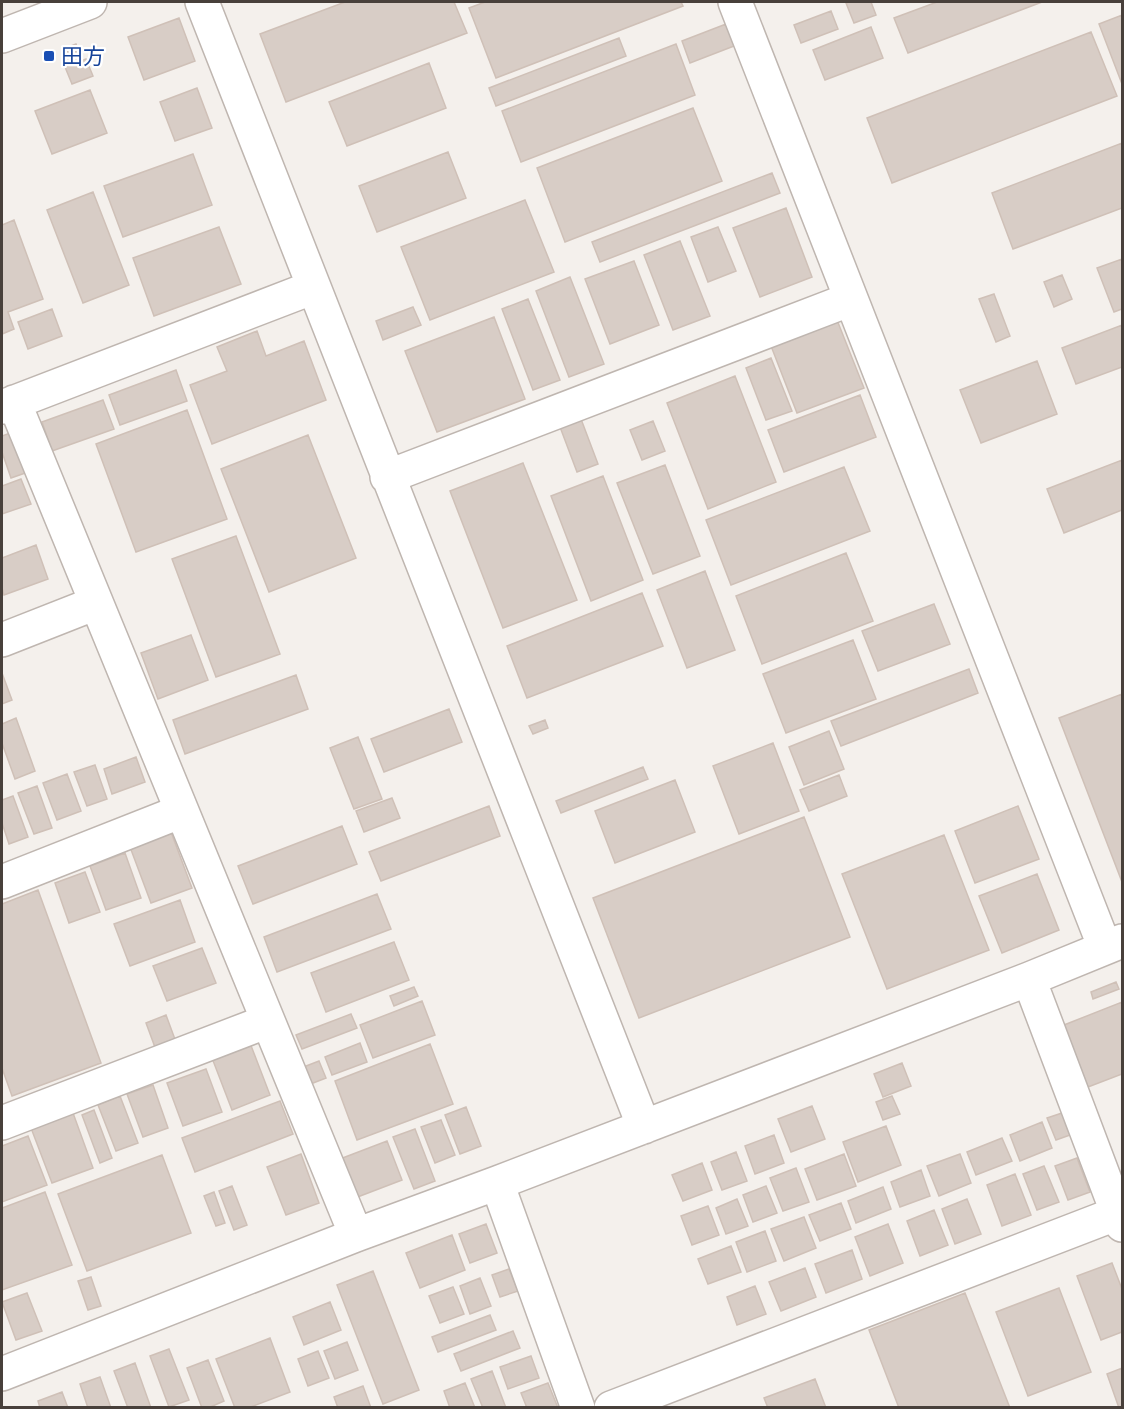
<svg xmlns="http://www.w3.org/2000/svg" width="1124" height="1409" viewBox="0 0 1124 1409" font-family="Figtree,'Noto Sans JP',sans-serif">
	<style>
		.building { fill: #d8cdc6; stroke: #cfc0b7; stroke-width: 1.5 }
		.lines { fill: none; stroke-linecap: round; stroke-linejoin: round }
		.minor-casing { stroke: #bfb6b0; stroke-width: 36 }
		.minor { stroke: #fff; stroke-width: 33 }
		.transit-dot { fill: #1a4fb4; stroke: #fff; stroke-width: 2 }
		.labels { text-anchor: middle; stroke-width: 4.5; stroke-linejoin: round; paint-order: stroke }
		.transit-label { font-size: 22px; fill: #164399; stroke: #fff; text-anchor: start }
	</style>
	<rect width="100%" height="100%" fill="#f4f0ec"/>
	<path class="building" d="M345,2H454L467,33L286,102L260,34Z
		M485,2H681L683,6L496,78L469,8Z
		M849,2H871L876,15L854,23L846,3Z
		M937,2H1042L908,53L894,18Z
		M831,11L838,29L801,43L794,25Z
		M1122,15V84L1099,24Z
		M179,18L195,61L144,80L128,37Z
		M726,24L734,46L690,63L682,41Z
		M871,27L883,58L825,80L813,50Z
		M1091,32L1117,96L892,183L867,118Z
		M619,38L626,56L496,106L489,88Z
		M76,44L80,55L70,59L66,48Z
		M676,44L695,95L521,162L502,111Z
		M86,59L93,76L72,84L65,67Z
		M429,63L446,108L347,146L329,102Z
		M197,88L212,128L175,141L160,102Z
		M90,90L107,133L52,154L35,111Z
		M693,108L722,181L565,242L537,168Z
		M1122,143V208L1013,249L992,193Z
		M448,152L466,198L377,232L359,186Z
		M193,154L212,205L123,237L104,186Z
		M772,173L780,193L600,262L592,242Z
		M93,192L129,285L83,303L47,210Z
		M525,200L554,272L430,320L401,247Z
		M786,208L812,277L760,297L733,228Z
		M14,220L43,299L8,312L14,329L2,334V225Z
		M219,227L241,284L154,316L133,258Z
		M718,227L736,271L708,282L691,237Z
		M680,241L710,316L673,330L644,255Z
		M1122,259V309L1114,312L1097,268Z
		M634,261L659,325L610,344L585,279Z
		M1062,275L1072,299L1054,307L1044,282Z
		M570,277L604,364L569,377L536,291Z
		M994,294L1010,336L996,342L979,299Z
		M528,299L560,380L533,390L502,309Z
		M413,307L421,325L383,340L376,321Z
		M52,309L62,336L28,349L18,322Z
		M494,317L525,399L437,432L405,351Z
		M837,320L864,388L797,413L771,346Z
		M1122,325V367L1076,384L1062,348Z
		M257,331L266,356L304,341L326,400L212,444L190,385L227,371L217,347Z
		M771,358L792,411L766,420L746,368Z
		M1037,361L1057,414L981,443L960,390Z
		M176,370L187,401L120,425L109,395Z
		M735,376L776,482L708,509L667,403Z
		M860,395L876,437L784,472L768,430Z
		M103,400L114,429L52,451L42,422Z
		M187,410L227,519L136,552L96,444Z
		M581,419L598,464L577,472L560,427Z
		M653,421L665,451L642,460L630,430Z
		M16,431L31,471L11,478L2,452V436Z
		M308,435L356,558L269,592L221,469Z
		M1122,460V510L1064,533L1047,489Z
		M523,463L577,600L503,628L450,491Z
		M665,465L700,556L653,574L617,483Z
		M844,467L870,531L731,585L706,520Z
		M603,476L643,580L591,601L551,496Z
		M21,479L31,504L2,514V486Z
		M236,536L280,654L216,677L172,559Z
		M36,545L48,579L4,595L2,588V558Z
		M846,553L873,621L762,664L736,596Z
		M705,571L735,650L687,668L657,590Z
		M642,593L663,646L527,698L507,646Z
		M934,604L950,644L878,671L862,631Z
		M191,635L208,680L158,699L141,653Z
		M853,640L876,699L786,733L763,674Z
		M969,669L978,693L841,746L831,721Z
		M2,673L12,700L2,704Z
		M296,675L308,709L185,754L173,720Z
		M1122,694V882L1059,718Z
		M449,709L462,742L384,772L371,739Z
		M16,718L35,771L15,779L2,743V724Z
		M545,720L548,728L533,734L529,726Z
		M829,731L844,769L804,785L789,747Z
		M358,737L382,799L354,809L330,748Z
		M773,743L799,811L739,834L713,766Z
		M136,757L145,782L112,794L104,769Z
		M95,765L107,799L87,806L74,772Z
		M643,767L648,779L561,813L556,801Z
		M67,774L81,811L57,820L43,783Z
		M839,775L847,796L809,811L800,790Z
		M675,780L695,832L615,863L595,811Z
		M37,786L52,828L34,834L18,793Z
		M13,796L28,837L9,844L2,823V800Z
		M392,798L400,818L364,832L356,811Z
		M489,806L500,836L381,881L369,852Z
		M1018,806L1039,859L975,883L955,831Z
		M804,817L850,937L639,1018L593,898Z
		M342,826L357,864L253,904L238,866Z
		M171,832L192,888L151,903L130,847Z
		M944,835L989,950L887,989L842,874Z
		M125,853L141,898L106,910L90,866Z
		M85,872L100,912L69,923L55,883Z
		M1037,874L1059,930L1002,953L979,896Z
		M38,890L101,1063L12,1096L2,1068V904Z
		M377,894L391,929L277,972L264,937Z
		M180,900L195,942L130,966L114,924Z
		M394,942L409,980L326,1012L311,973Z
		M202,948L216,983L167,1001L153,966Z
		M1116,982L1119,989L1093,999L1091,992Z
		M414,987L418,996L394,1006L390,996Z
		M422,1001L435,1035L373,1058L360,1025Z
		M1122,1002V1074L1088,1087L1064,1025Z
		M351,1014L357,1028L302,1049L296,1035Z
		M166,1015L176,1042L156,1050L146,1023Z
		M250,1043L270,1095L232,1110L212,1058Z
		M360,1043L367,1062L332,1075L325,1057Z
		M430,1044L453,1104L357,1140L335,1081Z
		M319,1061L326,1078L308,1085L301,1068Z
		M902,1063L911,1086L883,1097L874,1074Z
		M206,1069L222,1112L183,1126L167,1083Z
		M153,1085L168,1128L143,1137L127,1094Z
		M120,1096L138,1143L116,1151L98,1105Z
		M892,1096L900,1114L883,1120L876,1102Z
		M280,1101L293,1134L195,1172L182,1138Z
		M812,1106L825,1139L791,1152L778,1119Z
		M466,1107L481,1146L460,1154L445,1115Z
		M94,1110L112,1158L100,1163L82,1115Z
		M73,1113L93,1168L52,1183L31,1128Z
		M1062,1113L1070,1135L1056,1140L1047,1118Z
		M441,1120L455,1155L435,1163L421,1127Z
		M1042,1122L1052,1148L1020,1161L1010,1135Z
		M886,1126L901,1165L858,1182L843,1142Z
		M415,1129L435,1181L414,1189L393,1137Z
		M774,1135L784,1163L755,1174L745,1146Z
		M28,1136L47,1185L2,1202V1146Z
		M1002,1138L1012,1161L976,1175L967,1152Z
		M387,1141L402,1180L355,1198L340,1159Z
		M736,1152L747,1181L722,1190L711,1162Z
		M301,1154L319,1203L286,1215L267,1167Z
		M844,1154L856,1186L817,1200L805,1169Z
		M960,1154L971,1183L939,1196L927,1166Z
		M162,1155L191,1233L87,1271L58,1194Z
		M1077,1158L1090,1192L1068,1200L1055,1166Z
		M702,1163L712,1190L683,1201L672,1175Z
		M1044,1166L1059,1202L1037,1210L1023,1174Z
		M796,1168L809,1202L783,1211L770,1178Z
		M921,1170L930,1196L900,1207L891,1182Z
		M1015,1174L1031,1215L1002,1226L987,1185Z
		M232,1186L247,1225L234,1230L219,1191Z
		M766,1186L777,1213L753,1222L743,1195Z
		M883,1187L891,1209L856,1223L848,1201Z
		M45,1192L72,1265L2,1290V1208Z
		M214,1192L225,1223L216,1226L204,1196Z
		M737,1199L748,1226L726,1234L716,1208Z
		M967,1199L981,1234L955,1244L942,1209Z
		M841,1203L851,1229L820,1241L809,1215Z
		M708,1206L719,1235L692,1245L681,1216Z
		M934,1210L948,1245L920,1256L907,1221Z
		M804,1217L816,1248L784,1261L771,1229Z
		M486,1224L497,1253L470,1263L459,1234Z
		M888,1224L903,1263L870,1276L855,1237Z
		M765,1231L776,1261L747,1272L736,1242Z
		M452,1235L465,1270L420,1288L406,1253Z
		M731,1246L741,1272L708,1284L698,1259Z
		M852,1250L862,1279L826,1293L815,1264Z
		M1112,1263L1122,1289V1332L1101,1340L1077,1276Z
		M805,1268L816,1297L781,1311L769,1282Z
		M509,1269L518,1291L500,1297L492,1275Z
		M373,1271L419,1390L383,1404L337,1285Z
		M91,1277L101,1306L88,1310L78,1281Z
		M480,1278L491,1306L470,1314L460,1286Z
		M755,1286L766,1314L737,1325L727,1297Z
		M453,1287L464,1314L440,1323L429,1296Z
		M1059,1288L1091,1372L1028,1396L996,1312Z
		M27,1293L42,1331L16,1340L2,1302Z
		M965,1293L1010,1408H899L869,1330Z
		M330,1302L341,1330L304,1345L293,1317Z
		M490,1315L496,1330L438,1352L432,1337Z
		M513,1331L520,1348L461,1371L454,1354Z
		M270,1338L290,1392L248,1408H235L216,1359Z
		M347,1342L358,1370L335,1379L324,1351Z
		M169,1349L189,1400L169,1407L150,1356Z
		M318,1351L329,1378L308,1386L298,1359Z
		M531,1356L539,1378L508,1389L500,1367Z
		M208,1360L224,1401L208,1408H202L187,1368Z
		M135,1363L151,1408H128L114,1371Z
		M1122,1368V1408H1119L1107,1374Z
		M492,1371L506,1408H483L471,1379Z
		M100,1377L111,1408H88L80,1384Z
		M815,1379L826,1408H768L764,1398Z
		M465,1383L475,1408H450L444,1391Z
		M548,1383L558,1408H527L521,1393Z
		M363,1386L371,1408H338L334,1397Z
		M62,1392L68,1408H40L38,1401Z"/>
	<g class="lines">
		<g class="minor-casing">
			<path id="minor" d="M202,2L644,1127
				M735,2L1105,948
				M2,36L90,2
				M14,402L356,1235
				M2,407L314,287
				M387,477L851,299
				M2,640L96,603
				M2,882L182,811
				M1029,979L1122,1225
				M2,1123L268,1021
				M497,1183L578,1408
				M2,1374L356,1235L497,1183L1029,979L1122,941
				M611,1408L1118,1213"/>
		</g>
		<use href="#minor" class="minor"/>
	</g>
	<rect class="transit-dot" x="43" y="50" width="12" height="12" rx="3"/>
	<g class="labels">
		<g class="transit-label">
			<text x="61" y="64">田方</text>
		</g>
	</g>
	<rect width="1124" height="1409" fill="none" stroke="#48403b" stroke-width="6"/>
</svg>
